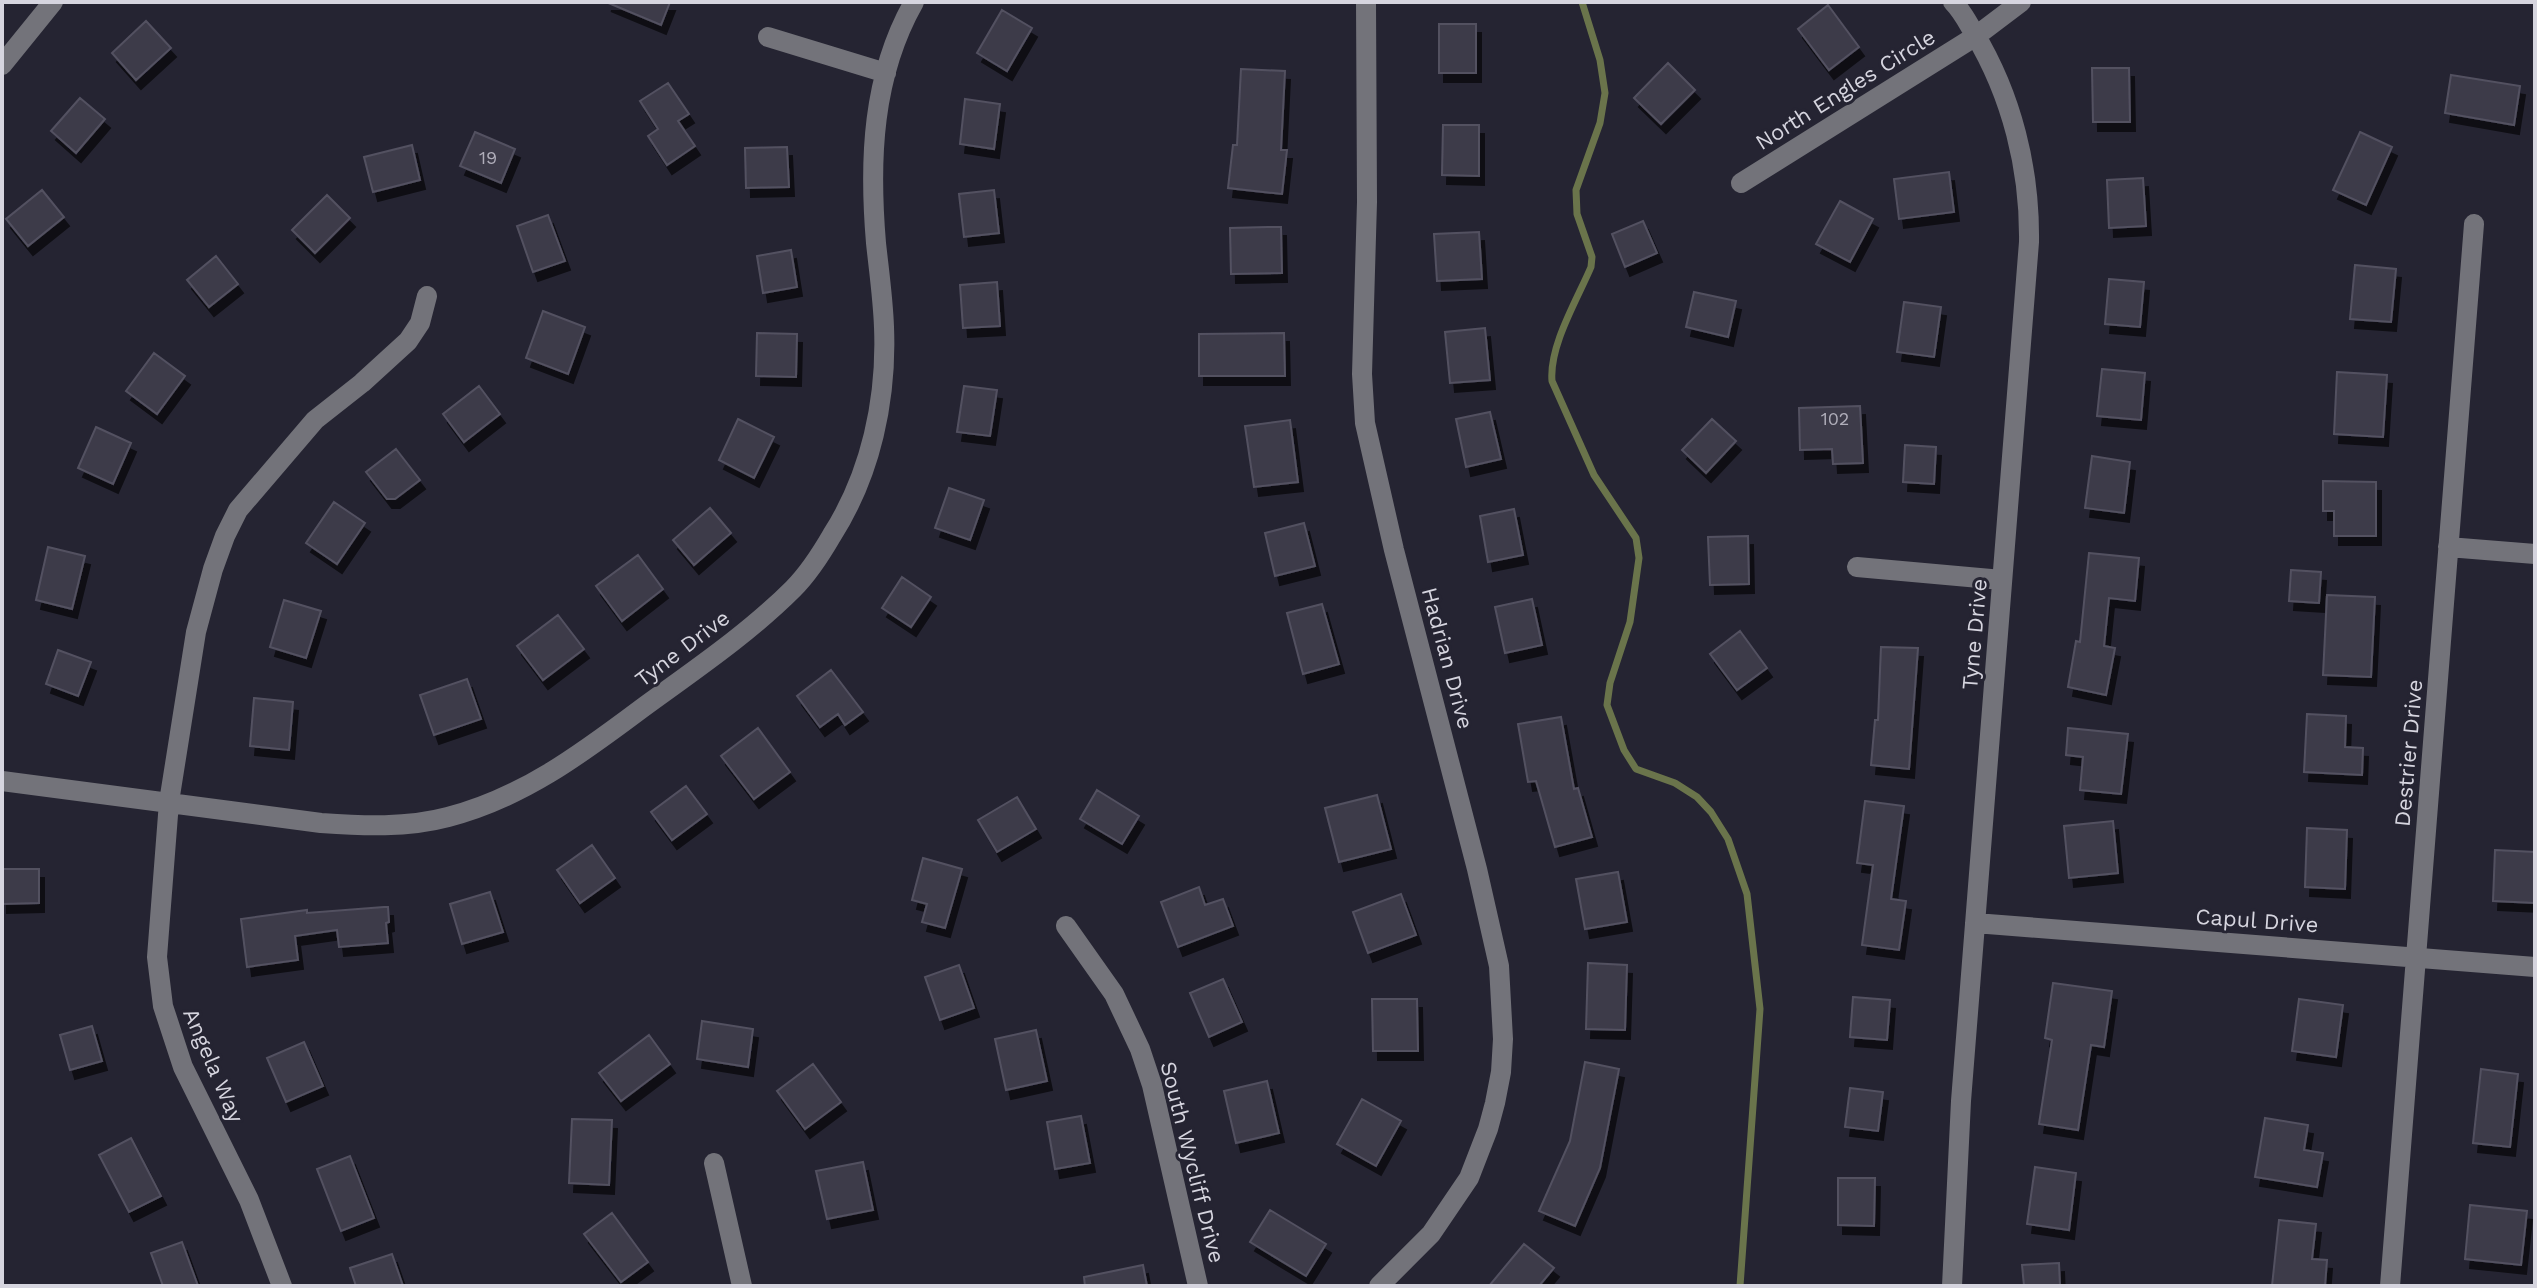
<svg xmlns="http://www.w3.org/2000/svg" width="2537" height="1288" viewBox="0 0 2537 1288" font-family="'Work Sans',sans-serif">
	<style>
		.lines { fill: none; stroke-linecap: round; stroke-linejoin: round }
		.stream { stroke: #6a744b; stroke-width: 7 }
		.building { fill: #3d3b4a; stroke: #535161; stroke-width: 2; filter: url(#shadow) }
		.minor { stroke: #73737a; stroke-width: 20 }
		.labels { text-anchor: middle; stroke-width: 6; stroke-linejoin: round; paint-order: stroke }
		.number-label { font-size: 18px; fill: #b0aeba }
		.street-label { font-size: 22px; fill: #d6d5df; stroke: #252432 }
	</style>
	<defs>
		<filter id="shadow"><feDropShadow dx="5" dy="9" stdDeviation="0" flood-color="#0009"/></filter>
	</defs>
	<rect width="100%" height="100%" fill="#252432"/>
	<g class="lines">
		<path class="stream" d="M1582,2L1600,60L1605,93L1600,123L1576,190L1577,214L1592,257L1591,267C1577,300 1549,346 1552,381L1594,475L1636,538L1639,558L1630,622L1610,683L1607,705L1624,750L1636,769L1675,783L1697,797L1711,812L1728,839L1747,894L1760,1009L1740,1286"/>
	</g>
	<path class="building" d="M606,2H670L661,25Z
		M1828,5L1859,47L1829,70L1798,29Z
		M1002,10L1032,28L1007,71L977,53Z
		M146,21L171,48L136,80L112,53Z
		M1439,24H1476V73H1439Z
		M1668,63L1695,90L1661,124L1634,98Z
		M2092,68H2129L2130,122H2093Z
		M1241,69L1285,71L1281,150H1287L1282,194L1228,188L1233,145H1237Z
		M2451,75L2520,86L2514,125L2445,113Z
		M668,83L689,114L678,121L695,146L667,165L648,136L658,129L640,101Z
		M80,98L105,119L76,153L51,131Z
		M965,99L1000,104L994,149L960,144Z
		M1443,125H1479V176L1442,175Z
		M475,132L515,149L501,183L460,166Z
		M2360,132L2392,147L2366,205L2333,190Z
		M412,145L420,180L373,192L364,157Z
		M787,147L789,187L746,188L745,148Z
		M1949,172L1954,212L1899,219L1894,179Z
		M2143,178L2146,226L2109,228L2107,180Z
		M42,190L64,217L28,246L6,219Z
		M994,190L999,233L964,237L959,194Z
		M327,195L350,218L315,253L292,230Z
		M1840,201L1873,219L1850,262L1816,244Z
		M548,215L565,261L533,272L517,226Z
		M1643,221L1657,253L1625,267L1612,234Z
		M1268,227H1281L1282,273L1231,274L1230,228Z
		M1479,232L1482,279L1437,281L1434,234Z
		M791,250L797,287L763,293L757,256Z
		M216,256L238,284L209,307L187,280Z
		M2355,265L2396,269L2391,322L2350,319Z
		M2109,279L2144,282L2140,327L2105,324Z
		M997,282L1000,326L963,328L960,285Z
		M1694,292L1736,301L1728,337L1686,327Z
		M1904,302L1941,307L1934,357L1897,352Z
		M543,311L585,327L568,374L526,358Z
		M1485,328L1490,380L1450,383L1445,332Z
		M757,333L797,334L796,377L756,376Z
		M1284,333L1285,376H1199V334Z
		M154,353L185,376L157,414L126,391Z
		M2102,369L2145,373L2141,420L2097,416Z
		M2337,372L2387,375L2383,437L2334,434Z
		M479,386L500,414L464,442L443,414Z
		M964,386L997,390L990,436L957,432Z
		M1860,406L1863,463L1833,464L1832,449L1800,450L1799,408Z
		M1490,412L1501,459L1466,467L1456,419Z
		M738,419L774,437L754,478L719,460Z
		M1712,419L1736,441L1706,473L1682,450Z
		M1290,420L1298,482L1254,487L1245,426Z
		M96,427L131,443L113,484L78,468Z
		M1905,445L1936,447L1934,484L1903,482Z
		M396,449L420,480L395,499H387L366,472Z
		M2092,456L2130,462L2124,513L2085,508Z
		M2323,481L2376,482V536H2334V511H2323Z
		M949,488L984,500L970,540L935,528Z
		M334,502L365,523L337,564L306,543Z
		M710,508L731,533L694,565L673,540Z
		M1514,509L1523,555L1488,562L1480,516Z
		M1304,523L1315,566L1275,576L1265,533Z
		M1748,536L1749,584L1710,585L1708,537Z
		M48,547L85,556L72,609L36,600Z
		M2089,553L2139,558L2135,601L2109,598L2104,646L2115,648L2106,695L2068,687L2076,641L2080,642Z
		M638,555L663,589L622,621L596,586Z
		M2291,570L2321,572L2319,603L2289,601Z
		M902,577L931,597L911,627L882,608Z
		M2327,595L2375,597L2371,677L2323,675Z
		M1532,599L1542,645L1505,653L1495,607Z
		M284,600L321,611L306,658L270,647Z
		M1322,604L1339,664L1303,674L1287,613Z
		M558,615L584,649L543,680L517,646Z
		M1740,631L1767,668L1737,690L1710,654Z
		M1881,647L1918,648L1909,769L1871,765L1875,720H1878Z
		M58,650L91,662L78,696L46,684Z
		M831,670L863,712L845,725L838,714L820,727L797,696Z
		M467,679L481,719L434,735L420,695Z
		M254,698L293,702L289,750L250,746Z
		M2307,714L2346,716L2345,747L2363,748L2362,775L2304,772Z
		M1561,717L1574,789L1578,788L1592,837L1555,847L1536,781L1528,782L1518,724Z
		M758,728L790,772L754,799L721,756Z
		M2068,728L2128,734L2121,794L2080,790L2083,757L2066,755Z
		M686,786L707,814L672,840L651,812Z
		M1097,790L1139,816L1122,844L1080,819Z
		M1377,795L1391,849L1339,862L1325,808Z
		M1017,797L1036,829L997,852L978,820Z
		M1865,801L1904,806L1891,899L1906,901L1899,950L1862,945L1873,865L1857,863Z
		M2113,821L2118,873L2069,878L2064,826Z
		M2307,828L2347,830L2345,889L2305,887Z
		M592,845L615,878L580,903L557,870Z
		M2495,850L2535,852V903L2493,901Z
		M923,858L962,869L945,928L922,922L927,904L912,900Z
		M2,869H39V903L2,904Z
		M1618,872L1627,922L1585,929L1576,879Z
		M1199,887L1205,905L1223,899L1233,926L1178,947L1161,902Z
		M490,892L503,932L462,944L450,904Z
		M1401,894L1416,935L1368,953L1353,912Z
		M384,907H388L389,922L386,923L388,943L339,947L337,930L295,936L298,960L247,967L241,919L307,910V913Z
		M1588,963L1627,965L1625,1030L1586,1029Z
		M959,965L974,1008L940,1020L925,977Z
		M1223,979L1242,1022L1209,1037L1190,993Z
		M2053,983L2112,991L2104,1047L2091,1045L2078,1130L2039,1124L2052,1040L2045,1038Z
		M1853,997L1890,1000L1887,1040L1850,1037Z
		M1372,999H1417L1418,1051H1373Z
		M2299,999L2343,1005L2336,1057L2292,1051Z
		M702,1021L753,1029L748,1067L697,1059Z
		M92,1026L102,1061L70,1070L60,1035Z
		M1036,1030L1047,1081L1006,1090L995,1039Z
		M649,1035L670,1064L621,1101L599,1073Z
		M304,1042L323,1086L286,1102L267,1058Z
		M1585,1062L1619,1069L1600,1168L1575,1226L1539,1211L1570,1141Z
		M813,1064L841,1102L805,1129L777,1091Z
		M2481,1069L2518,1074L2510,1147L2473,1143Z
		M1267,1081L1279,1133L1236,1143L1224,1091Z
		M1850,1088L1883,1092L1878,1131L1845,1127Z
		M1362,1099L1401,1121L1376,1166L1337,1144Z
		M1081,1116L1090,1163L1055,1169L1047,1122Z
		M2265,1118L2308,1125L2304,1150L2323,1153L2317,1187L2255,1177Z
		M572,1119L612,1120L609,1185L569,1183Z
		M131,1138L161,1196L129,1212L99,1155Z
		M350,1156L374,1218L341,1231L317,1169Z
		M863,1162L873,1210L827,1219L816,1171Z
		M2035,1167L2076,1173L2069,1230L2027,1224Z
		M1838,1178H1875L1874,1226L1838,1225Z
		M2470,1205L2527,1211L2521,1265L2465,1259Z
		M1270,1210L1326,1244L1306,1276L1250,1242Z
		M612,1213L648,1262L621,1282L584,1234Z
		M2279,1220L2316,1224L2312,1259L2327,1260L2325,1286H2272Z
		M182,1242L198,1286H163L151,1253Z
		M1524,1244L1554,1268L1539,1286H1489Z
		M392,1254L403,1286H356L350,1268Z
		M2059,1263L2060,1286H2024L2022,1265Z
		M1143,1265L1147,1286H1085L1084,1277Z"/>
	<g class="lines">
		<path class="minor" d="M1366,2L1367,202L1362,374L1365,423L1394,550L1477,869L1499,966L1503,1039L1501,1072L1495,1103L1488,1129L1469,1178L1431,1234L1379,1286
			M768,37L886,73
			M2,65L53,2
			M1741,183L1976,36L2021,2
			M2448,547L2535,554
			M1857,567L2002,580
			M2,781L321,823C363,826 407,828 448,817C522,798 581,754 641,709C693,671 748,634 793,589C809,573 821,554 832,535C871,474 887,399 884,327C883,299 879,271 876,243C869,160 872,76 914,2
			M1975,923L2535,967
			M1066,926L1114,994L1140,1049L1152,1085L1198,1286
			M714,1163L742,1286
			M282,1286L249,1200L183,1067L163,1006L157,957L169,802L196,632L213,569L225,536L238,510L315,420L362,383L408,341L420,323L427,296
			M1952,1286L1961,1101L2029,242C2030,169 2012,96 1974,33C1968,23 1962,11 1953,2
			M2390,1286L2474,224"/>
	</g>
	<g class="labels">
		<g class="number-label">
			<text x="488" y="164">19</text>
			<text x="1835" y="425">102</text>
		</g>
		<g class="street-label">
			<text transform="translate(1845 89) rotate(-32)" y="8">North Engles Circle</text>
			<text transform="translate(1974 634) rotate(-85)" y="8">Tyne Drive</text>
			<text transform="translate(682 648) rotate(-37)" y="8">Tyne Drive</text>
			<text transform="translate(1448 658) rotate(75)" y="8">Hadrian Drive</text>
			<text transform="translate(2408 753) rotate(-85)" y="8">Destrier Drive</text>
			<text transform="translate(2257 920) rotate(4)" y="8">Capul Drive</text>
			<text transform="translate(214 1065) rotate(67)" y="8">Angela Way</text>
			<text transform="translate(1193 1162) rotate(76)" y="8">South Wycliff Drive</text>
		</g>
	</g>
	<rect width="2537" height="1288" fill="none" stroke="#d6d5df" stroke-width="8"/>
</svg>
